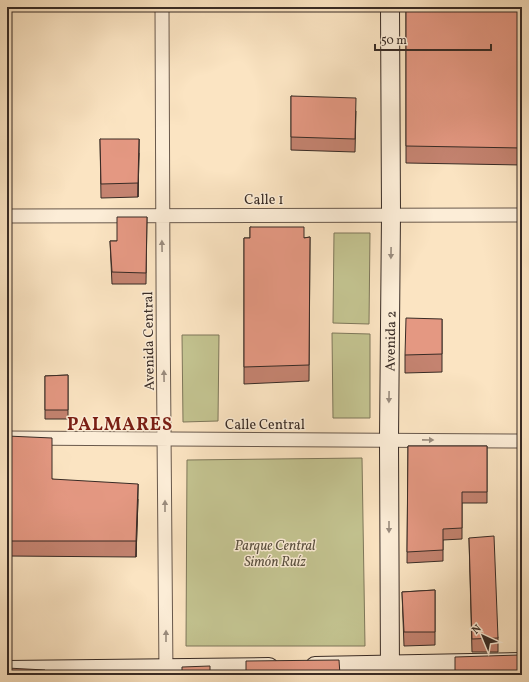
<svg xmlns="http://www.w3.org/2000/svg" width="529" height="682" viewBox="0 0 529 682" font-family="Vollkorn,serif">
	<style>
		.green { fill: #c3c390; stroke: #7e775a }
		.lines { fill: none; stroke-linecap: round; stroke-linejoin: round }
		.street-casing { stroke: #69594c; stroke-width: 15 }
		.secondary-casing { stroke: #382b25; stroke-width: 20 }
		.street { stroke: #fcedd7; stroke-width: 13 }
		.secondary { stroke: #fcedd7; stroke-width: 18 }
		.wall { fill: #c48370; stroke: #382b25 }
		.shaded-wall { fill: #a06a5b; stroke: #382b25 }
		.building { fill: #e49882; stroke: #382b25 }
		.oneway { fill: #9a8c7e }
		.labels { text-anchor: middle; stroke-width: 3; stroke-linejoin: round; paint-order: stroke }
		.street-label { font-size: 14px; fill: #382b25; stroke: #fcedd7 }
		.park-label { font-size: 14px; font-style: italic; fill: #5b5140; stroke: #fcedd7 }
		.district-label { font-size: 18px; font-weight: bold; letter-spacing: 1px; fill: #7a1f14; stroke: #fcedd7 }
	</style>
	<rect width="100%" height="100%" fill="#fbe4c2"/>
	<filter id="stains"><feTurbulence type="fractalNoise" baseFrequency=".005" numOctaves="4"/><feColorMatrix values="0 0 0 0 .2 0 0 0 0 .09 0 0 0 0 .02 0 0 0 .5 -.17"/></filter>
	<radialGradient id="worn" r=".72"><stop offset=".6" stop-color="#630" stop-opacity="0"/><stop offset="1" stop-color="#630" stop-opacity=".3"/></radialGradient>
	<path class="green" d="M334,233H370L369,324L333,323Z
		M332,333L370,334V418H333Z
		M182,335H219L218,421L183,422Z
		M362,458L365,646H186L187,460Z"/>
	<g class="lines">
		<g class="street-casing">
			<path id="street" d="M162,7C162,230 164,452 166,675
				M7,216L522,215
				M7,438L522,441"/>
		</g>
		<g class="secondary-casing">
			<path id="secondary" d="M390,7L391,214L389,440L390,675
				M315,666L522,662
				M7,670L269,667"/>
		</g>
		<use href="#street" class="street"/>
		<use href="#secondary" class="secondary"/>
	</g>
	<path class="wall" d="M406,7H522V165L406,163Z
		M291,96L356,111L355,152L291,150Z
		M100,139L139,153L138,197L101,198Z
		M147,217L146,284H112L110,241H117Z
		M250,227L304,238L310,237L309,381L244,384V238H250Z
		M442,319V372L405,373V355Z
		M68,375V419H45V376Z
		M7,436L52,479L138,499L136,557L7,556Z
		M408,446H487V503H462V539L443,540V561L407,563Z
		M469,538L498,638V652H472Z
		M435,590V645L404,646L402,592Z"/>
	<path class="shaded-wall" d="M139,139V153L138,197V183Z
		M138,484V499L136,557V541Z"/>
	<path class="building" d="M406,7H522V148L406,146Z
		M291,96L356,98L355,139L291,137Z
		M100,139H139L138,183L101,184Z
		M117,217H147L146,273L112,272L110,241H117Z
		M250,227H304V238L310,237L309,365L244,367V238H250Z
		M406,318L442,319V354L405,355Z
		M68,375V410H45V376Z
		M7,436L52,438V479L138,484L136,541H7Z
		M408,446H487V492H462V528L443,529V550L407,552Z
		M494,536L498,638L472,639L469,538Z
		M435,590V632H404L402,592Z
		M519,655L520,675H455V657Z
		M339,660L340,675H246V661Z
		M210,666V675H182V667Z
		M7,668L45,670V675H7Z"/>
	<defs><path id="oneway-solid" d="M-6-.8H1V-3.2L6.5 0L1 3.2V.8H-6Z"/></defs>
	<g class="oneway">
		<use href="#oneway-solid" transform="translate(162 246) rotate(-91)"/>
		<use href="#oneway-solid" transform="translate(391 253) rotate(91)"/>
		<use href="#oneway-solid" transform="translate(164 376) rotate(-91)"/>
		<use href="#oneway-solid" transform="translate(389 397) rotate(91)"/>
		<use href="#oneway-solid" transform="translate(428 440) rotate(1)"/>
		<use href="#oneway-solid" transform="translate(165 506) rotate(-90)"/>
		<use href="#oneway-solid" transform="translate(389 527) rotate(90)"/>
		<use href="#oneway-solid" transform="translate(166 636) rotate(-90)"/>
	</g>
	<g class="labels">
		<g class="street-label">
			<text x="264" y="204">Calle 1</text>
			<text transform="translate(148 341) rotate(-91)" y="5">Avenida Central</text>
			<text transform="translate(390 341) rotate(-89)" y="5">Avenida 2</text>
			<text x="265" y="429">Calle Central</text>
		</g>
		<g class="park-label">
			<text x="275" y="550">Parque Central<tspan x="275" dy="16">Simón Ruíz</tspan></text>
		</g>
		<g class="district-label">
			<text x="120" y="430">PALMARES</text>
		</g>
	</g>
	<rect width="529" height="682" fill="none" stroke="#fbe4c2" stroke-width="24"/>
	<rect x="8" y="8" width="513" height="666" fill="none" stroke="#382b25" stroke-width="2"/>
	<rect x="12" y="12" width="505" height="658" fill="none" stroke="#382b25"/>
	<g transform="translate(483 636) rotate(316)" stroke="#fcedd7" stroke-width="3" paint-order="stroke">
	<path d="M0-3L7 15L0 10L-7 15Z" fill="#382b25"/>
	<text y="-6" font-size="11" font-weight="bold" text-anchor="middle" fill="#382b25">N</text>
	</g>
	<path d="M375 44v6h116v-6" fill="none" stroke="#382b25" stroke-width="2"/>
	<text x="381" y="44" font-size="12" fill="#382b25" stroke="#fcedd7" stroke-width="3" paint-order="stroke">50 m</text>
	<rect width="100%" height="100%" filter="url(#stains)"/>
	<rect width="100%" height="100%" fill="url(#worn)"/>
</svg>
